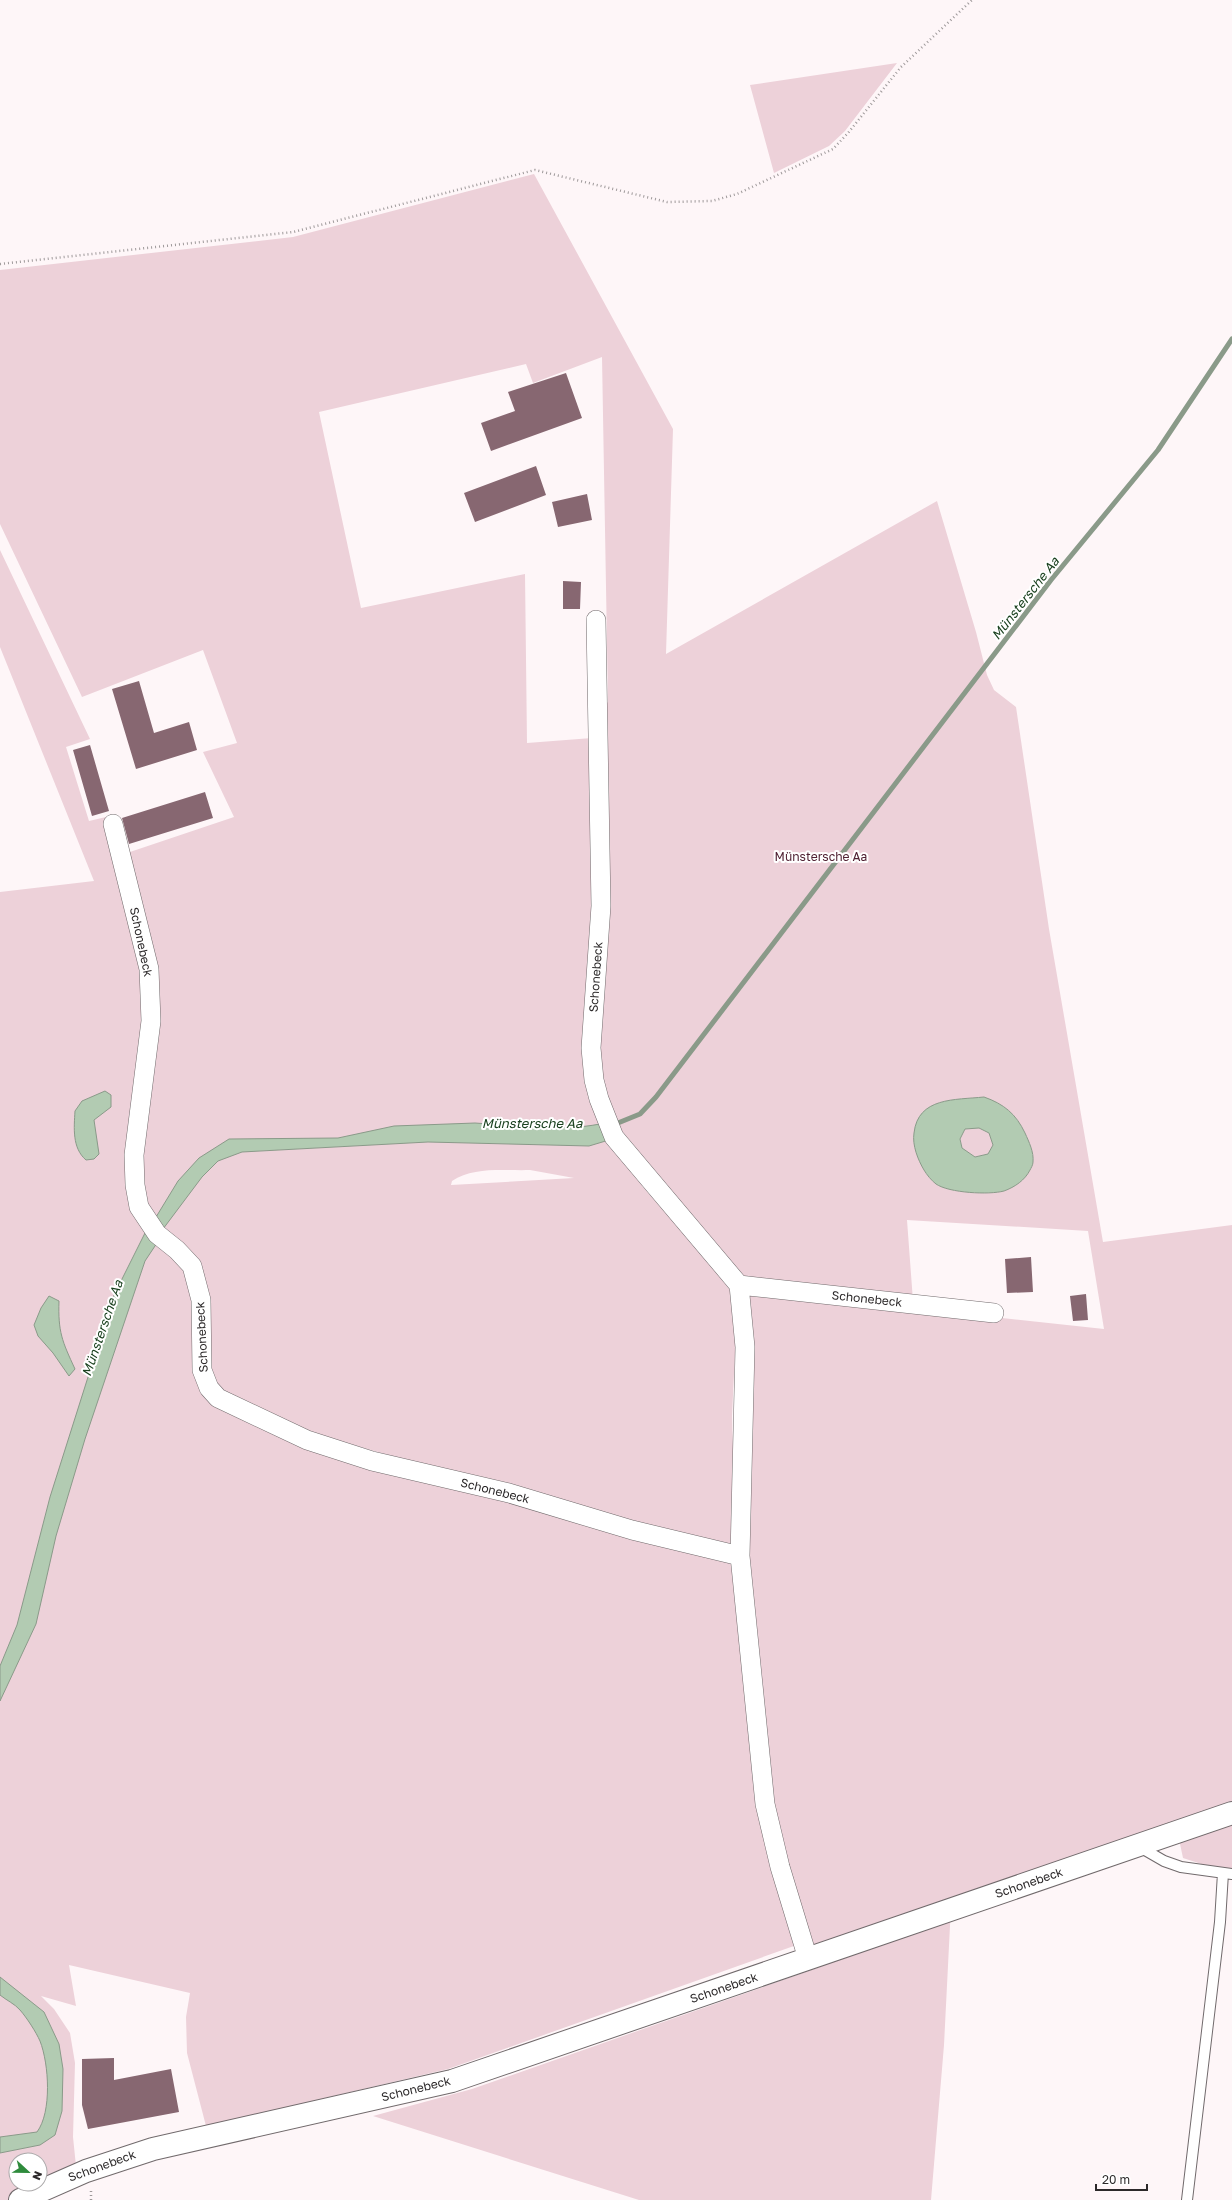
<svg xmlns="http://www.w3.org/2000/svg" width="1232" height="2200" viewBox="0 0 1232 2200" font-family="'Golos Text',sans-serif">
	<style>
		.green { fill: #edd1d9; fill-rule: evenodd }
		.water { fill: #b2cbb2; stroke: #8a9a89; fill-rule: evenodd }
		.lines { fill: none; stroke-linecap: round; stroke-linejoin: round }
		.stream { stroke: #8a9a89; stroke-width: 5 }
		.building { fill: #876771 }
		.lane-casing { stroke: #716a6c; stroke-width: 12 }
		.street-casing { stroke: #716a6c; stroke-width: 20 }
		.secondary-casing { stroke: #716a6c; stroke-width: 24 }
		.path { stroke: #9e999a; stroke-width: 2.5; stroke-dasharray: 1 3; stroke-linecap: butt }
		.lane { stroke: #fff; stroke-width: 10 }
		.street { stroke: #fff; stroke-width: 19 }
		.secondary { stroke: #fff; stroke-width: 22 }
		.labels { text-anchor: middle; stroke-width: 4; stroke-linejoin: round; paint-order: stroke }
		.park-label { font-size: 12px; fill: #4f2032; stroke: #fff }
		.street-label { font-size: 12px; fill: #2c292a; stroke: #fff }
		.water-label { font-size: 13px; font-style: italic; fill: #1a411f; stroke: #fff }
	</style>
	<rect width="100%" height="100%" fill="#fef6f8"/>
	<path class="green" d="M897,63L845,131L829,146L774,173L750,85Z
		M534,174L673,429L666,654L937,501L976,632L987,675L994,690L1016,707L1049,929L1103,1242L1232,1225V1808L951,1906L944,2045L931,2200H639L373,2116L472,2089L820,1967L808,1941L448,2069L206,2126L187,2053L186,2017L190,1993L69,1965L76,2006L41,1996L54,2009L70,2033L75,2063L73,2137L76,2166L73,2167L72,2172L10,2200H0V892L94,881L0,647V550L90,739L66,747L89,821L106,817L113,857L125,893L145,977L153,975V969L135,890L124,854L234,817L203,752L237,743L203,650L82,697L0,524V270L293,237ZM602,357L608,702L606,704L608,737L604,738L606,914L595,913L592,738L527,743L525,574L361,608L319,412L526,364L533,383ZM984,1097C1004,1104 1016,1114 1025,1133C1029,1142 1034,1152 1033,1162C1033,1165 1031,1168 1030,1170C1025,1180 1015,1187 1004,1191C989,1195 949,1193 936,1184C931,1180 927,1175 924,1170C918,1160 912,1145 914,1133C918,1097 955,1100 984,1097ZM530,1170L574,1178L451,1185L452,1181C474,1166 505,1171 530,1170ZM658,1182L747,1285L913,1301L907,1220L1088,1231L1104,1329L743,1290L747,1348V1568L305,1447L215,1404L203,1390L199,1372L193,1295L201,1283C214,1321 196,1361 220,1396L311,1433L736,1554L732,1416L737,1310L727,1282L642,1186ZM16,2160H40V2184H16Z
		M979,1128L990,1133L993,1145L988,1154L975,1157L962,1148L960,1139L965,1129Z
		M1232,1822V1874L1183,1858L1179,1839Z"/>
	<path class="water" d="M105,1091L111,1095V1107L94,1120L99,1154L94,1159L86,1160C72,1148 74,1128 75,1111L82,1101Z
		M984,1097C1004,1104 1016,1114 1025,1133C1029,1142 1034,1152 1033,1162C1033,1165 1031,1168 1030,1170C1025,1180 1015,1187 1004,1191C989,1195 949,1193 936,1184C931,1180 927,1175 924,1170C918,1160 912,1145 914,1133C918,1097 955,1100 984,1097ZM979,1128L989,1133L993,1145L988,1154L975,1157L962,1148L960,1139L965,1129Z
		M475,1123C517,1126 558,1132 600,1124L609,1140L589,1146L428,1142L242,1152L218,1161L202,1177L163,1229L153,1222L178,1181L199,1158L229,1139L338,1138L394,1126Z
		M146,1231L159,1240L145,1261L85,1439L56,1536L36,1624L0,1701V1666L17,1625L50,1497L114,1295Z
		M49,1296L59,1301C58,1332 62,1341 75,1369L69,1376L53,1353L38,1336L34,1325L41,1308Z
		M0,1977L44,2012L59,2044L63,2069L62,2111L55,2135L40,2145L0,2153V2137L37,2132C52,2112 49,2064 40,2041C36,2032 27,2018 20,2010C15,2004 6,2000 0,1995Z"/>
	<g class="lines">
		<path class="stream" d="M613,1125L640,1114L656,1097L1051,580L1158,450L1232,339"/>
	</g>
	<path class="building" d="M566,373L582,418L491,451L481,423L515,411L508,392Z
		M536,466L546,495L475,522L464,493Z
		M587,494L592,520L558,527L552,502Z
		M563,581L581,582L580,609H563Z
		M139,681L154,733L189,722L197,750L136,769L112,689Z
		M90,745L109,811L92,816L73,750Z
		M205,792L213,818L129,844L122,818Z
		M1031,1257L1033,1292L1007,1293L1005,1259Z
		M1086,1294L1088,1320L1073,1321L1070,1296Z
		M114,2058V2080L171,2069L179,2112L88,2129L82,2105V2059Z"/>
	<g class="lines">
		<g class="lane-casing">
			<path id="lane" d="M1138,1846L1164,1861L1181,1867L1232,1874
				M1187,2200L1220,1922L1223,1873"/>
		</g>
		<g class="street-casing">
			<path id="street" d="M596,620L601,906L591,1048L594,1080L599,1099L614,1137L739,1285L745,1347L740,1556L765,1804L780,1867L808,1959
				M113,824L149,969L151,1021L134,1155L135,1185L139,1207L157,1234L177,1250L192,1266L201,1300L202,1370L209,1388L218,1398L307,1440L372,1461L509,1493L632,1530L740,1556
				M739,1285L994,1313"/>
		</g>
		<g class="secondary-casing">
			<path id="secondary" d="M20,2200L86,2171L153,2149L452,2081L1232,1813"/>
		</g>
		<path class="path" d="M0,264L293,232L535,170L667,202L712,201L737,194L833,149L848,133L901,67L972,0
			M91,2200V2189"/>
		<use href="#lane" class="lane"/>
		<use href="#street" class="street"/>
		<use href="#secondary" class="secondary"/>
	</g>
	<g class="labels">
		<g class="park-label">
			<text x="821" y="861">Münstersche Aa</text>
		</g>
		<g class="street-label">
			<text transform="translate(141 942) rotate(78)" y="4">Schonebeck</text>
			<text transform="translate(596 977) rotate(-86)" y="4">Schonebeck</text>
			<text transform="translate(867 1299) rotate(6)" y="4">Schonebeck</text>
			<text transform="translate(202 1337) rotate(-93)" y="4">Schonebeck</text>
			<text transform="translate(495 1491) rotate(14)" y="4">Schonebeck</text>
			<text transform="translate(1029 1883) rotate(-19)" y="4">Schonebeck</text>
			<text transform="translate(724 1988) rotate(-19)" y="4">Schonebeck</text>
			<text transform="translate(416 2089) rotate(-14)" y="4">Schonebeck</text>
			<text transform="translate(102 2166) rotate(-20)" y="4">Schonebeck</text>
		</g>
		<g class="water-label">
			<text transform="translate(1025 598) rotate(-52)" y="5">Münstersche Aa</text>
			<text x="532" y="1128">Münstersche Aa</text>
			<text transform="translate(102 1328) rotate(-71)" y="5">Münstersche Aa</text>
		</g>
	</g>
	<g transform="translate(28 2172) rotate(112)"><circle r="19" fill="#ffffff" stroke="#aba9aa"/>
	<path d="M0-3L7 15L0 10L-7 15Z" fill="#2e8b3c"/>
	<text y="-6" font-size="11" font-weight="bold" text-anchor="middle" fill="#2c292a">N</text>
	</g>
	<path d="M1096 2184v6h51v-6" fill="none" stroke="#2c292a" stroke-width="2"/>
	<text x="1102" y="2184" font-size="12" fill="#2c292a" stroke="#ffffff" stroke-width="3" paint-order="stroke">20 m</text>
</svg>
